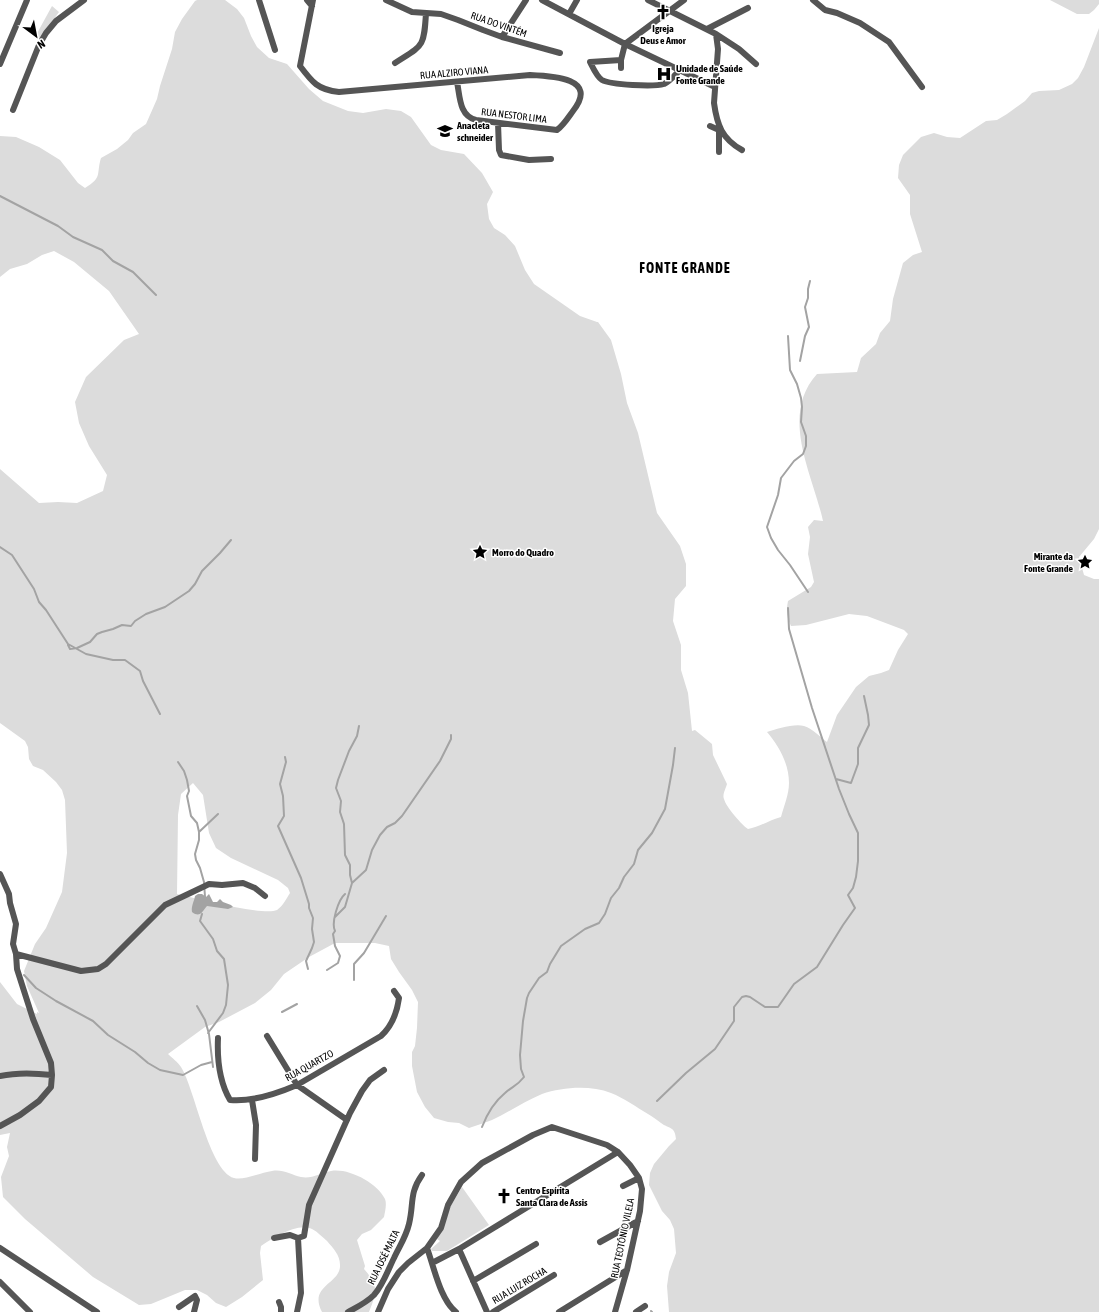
<svg xmlns="http://www.w3.org/2000/svg" width="1099" height="1312" viewBox="0 0 1099 1312" font-family="'Asap Condensed',sans-serif">
	<style>
		.green { fill: #dcdcdc; fill-rule: evenodd }
		.water { fill: #a3a3a3 }
		.lines { fill: none; stroke-linecap: round; stroke-linejoin: round }
		.stream { stroke: #a3a3a3; stroke-width: 2 }
		.street { stroke: #555; stroke-width: 6 }
		.labels { text-anchor: middle; stroke-width: 3; stroke-linejoin: round; paint-order: stroke }
		.street-label { font-size: 10px; fill: #000; stroke: #fff }
		.poi-label { font-size: 10px; font-weight: bold; fill: #000; stroke: #fff; text-anchor: start }
		.district-label { font-size: 14px; font-weight: bold; letter-spacing: 1px; fill: #000; stroke: #fff }
	</style>
	<rect width="100%" height="100%" fill="#fff"/>
	<path class="green" d="M197,0H225L237,9L244,18L251,36L257,47L269,58L287,64L309,89L323,101L348,111L363,113L386,109L401,111L411,117L431,145L441,150L464,154L482,173L493,192L487,204L489,219L494,228L505,235L515,246L525,270L534,284L580,316L597,322H598L611,340L621,374L627,403L638,433L657,513L680,546L686,564V586L675,599L673,621L681,645V670L688,693L692,731L695,730L712,744L713,755L727,784C726,788 722,795 724,799C726,807 742,825 748,829C759,827 770,820 781,817C784,806 789,794 789,783C789,764 779,746 767,732C776,729 795,723 804,726C813,729 820,737 827,742L837,715L856,687L869,676L881,673L889,670L898,650L908,634L904,630L867,616L849,614L806,625L791,626C787,618 786,610 788,601L811,587L814,582L808,554L810,537L808,527L814,520L823,521C813,475 779,416 817,374L857,372L861,358L876,344L880,333L890,321L893,299L903,263L913,255L922,252L910,214V195L898,178L899,165L903,155L921,137L934,133L947,137L960,138L986,121L997,120L1007,114L1025,101L1032,93L1039,91L1059,90L1072,84L1078,78L1084,67L1099,28V529L1094,539L1079,557L1084,575L1094,579H1099V1312H669L667,1286L669,1272L676,1253L674,1229L670,1220L662,1211L649,1185L650,1173L654,1164L669,1146L676,1139C675,1126 669,1129 661,1123C657,1120 653,1117 648,1114C636,1107 624,1098 611,1093C590,1085 563,1087 542,1094C525,1101 509,1112 492,1120C485,1123 477,1125 469,1128L459,1123L448,1122L434,1118L425,1107L417,1092L412,1066V1052L415,1046L417,1028L418,1002L412,990L399,972L391,959L389,946L375,943H335L309,957L284,974L271,990L255,1003L219,1022L205,1027L168,1054C172,1058 178,1062 181,1067C195,1089 209,1171 234,1178C243,1181 262,1172 272,1171C283,1169 291,1175 301,1177C312,1179 321,1173 331,1171C349,1168 377,1183 385,1199C387,1204 385,1212 384,1217L371,1230L362,1234L357,1240L365,1266L364,1269C379,1286 377,1292 369,1312H322C308,1285 341,1284 340,1265C340,1255 333,1248 327,1241C322,1237 318,1232 312,1229C298,1222 273,1238 261,1246L260,1253L263,1280L242,1297L226,1307L216,1303L207,1295L197,1290H185L151,1304L139,1305L93,1277L25,1219L3,1197L1,1177L9,1156L7,1147L10,1133L0,1135V982L17,1004L37,1014V1012L39,1013L27,986L24,971L35,944L46,928L62,892L67,853L65,800L62,790L56,782L43,770L33,766L29,759L28,747L25,741L0,723V469L39,503L58,502L77,503L103,491L107,475L89,446L79,423L75,402L86,377L124,340L139,334L109,291L74,262L54,251L42,255L27,264L10,269L0,277V136L16,137L39,147L60,160L78,183L85,188C103,177 96,174 101,158L117,149L128,140L133,133L146,124L157,99L160,86L172,49L175,32L182,19L195,1ZM193,783L203,795L209,833L216,848L231,858L278,880L288,888L290,893C286,899 283,906 277,910C263,916 194,898 177,894L178,815L181,794Z
		M1050,0H1099V4L1094,10L1089,14H1077Z
		M52,6L59,12L39,40L35,37Z
		M462,1187L489,1225L447,1251H432L431,1249L440,1241L437,1239L449,1209Z"/>
	<path class="water" d="M198,894H202L206,897L209,894L213,902H217L220,899L223,902L231,905L233,907L228,909L207,906C202,912 200,918 192,912C191,906 194,902 195,896Z"/>
	<g class="lines">
		<path class="stream" d="M0,196L58,226L73,237L102,250L113,261L133,272L156,295
			M788,336L790,370L797,384L801,398L802,407L801,422L806,436V446L803,454L794,461L781,478L778,495L767,527L771,538L778,550L790,565L808,592
			M800,361L805,336L809,327L805,307L808,298V289L810,281
			M0,547L12,555L34,589L39,602L46,610L68,644L86,654L113,660H125L140,671L143,681L160,714
			M68,645L70,649L77,648L90,642L97,634L102,632L113,629L122,625L131,626L135,621L146,614L165,607L189,591L195,584L202,571L220,553L231,540
			M285,757L286,762L280,784L283,796L284,816L278,826L301,878L309,904V908L313,918L312,929L314,942L312,948L306,961L308,969
			M178,762L184,771L187,780L189,791L187,796L191,816L197,823L199,832V840L195,854L196,860L200,868L204,882L205,897
			M836,779L851,783L858,764V748L869,725L868,715L864,696
			M199,832L218,814
			M352,883L366,870L372,850L380,835L387,827L395,823L402,816L440,761L451,739V735
			M202,914L200,921L213,939L217,951L224,959L228,985L226,1005L223,1013L208,1033
			M335,917L345,907L352,883L350,875V865L345,855L344,824L340,812L341,801L336,788L338,780L349,751L357,736L359,726
			M327,970L338,963L340,956L335,946L333,934L335,931C331,923 338,900 345,894
			M24,975L36,988L56,1001L93,1021L108,1035L135,1052L148,1063L160,1070L183,1075L201,1065L212,1062
			M354,980V964L364,953L386,916
			M197,1006L205,1020L209,1034L213,1067
			M282,1012L297,1004
			M657,1101L686,1073L715,1049L734,1021V1007L742,997L746,996L750,997L765,1007H778L794,984L817,967L843,925L855,908L848,895L853,888L856,877L858,861V833L849,814L839,789L812,708L789,629L788,608
			M482,1127C487,1114 494,1102 505,1093C513,1086 517,1086 524,1077L521,1069L520,1055L523,1021L527,998L529,993L539,978L547,972L550,964L561,946L585,929L599,923L605,914L611,898L619,888L624,877L634,864L638,850L652,833L665,809L673,765L675,748
			M651,1311L652,1312"/>
		<path class="street" d="M259,0L275,50
			M307,0L312,6
			M313,0L300,66C312,82 318,90 339,92L530,75C553,76 599,78 573,111C568,118 563,126 557,130L476,120C459,116 460,96 457,82
			M386,0L412,12L441,14L458,20L483,30L502,37L560,53
			M542,0L625,44L715,87
			M648,0L716,34L739,49L756,64
			M813,0L825,10L837,13L860,23L889,42L922,87
			M569,14L577,0
			M707,29L748,8
			M716,34L718,49L714,103C717,125 722,139 742,150
			M502,37L526,0
			M625,44L684,0
			M621,60L590,62C593,68 597,77 602,80C611,85 654,87 664,84C670,81 675,75 680,70
			M395,63C423,45 424,48 426,13
			M0,64L27,0
			M621,68V60L625,44
			M13,110L39,45L46,33L56,21L84,0
			M498,123L499,150L501,155L529,160L551,159
			M710,126L719,130
			M719,126V152
			M0,874L9,894L10,903L16,924L13,944L16,954L17,969L33,1019L51,1063L52,1075L51,1087L39,1101L20,1115L0,1126
			M16,954L81,971L98,969L106,964L165,905L205,886L209,884L222,885L243,883L255,888L265,896
			M267,1036L297,1085L347,1120
			M218,1038C217,1060 219,1081 230,1100C252,1102 276,1094 297,1085L381,1036C392,1026 397,1013 399,998L394,991
			M0,1076C18,1072 35,1073 52,1075
			M252,1100L256,1125L255,1159
			M623,1186L639,1178
			M274,1238L290,1235L298,1238L301,1293L297,1312
			M298,1238L304,1236L309,1205L350,1113L362,1091L370,1080L384,1070
			M600,1242L638,1221
			M0,1248L97,1312
			M427,1248C434,1267 440,1299 456,1312
			M459,1249L487,1312
			M432,1263L459,1249L618,1152
			M473,1281L536,1244
			M0,1282L30,1312
			M279,1302L281,1307V1312
			M179,1307L195,1296L197,1300L194,1312
			M348,1312C357,1307 366,1303 374,1295C383,1285 388,1270 394,1258C399,1247 406,1237 409,1224C414,1204 409,1193 422,1175
			M378,1312L388,1289L399,1272L408,1263L427,1248L441,1228L448,1205L461,1182L482,1163L533,1135L552,1127L607,1145L618,1152L630,1165L639,1178L642,1189L640,1211L627,1270L615,1312
			M493,1312L554,1275
			M559,1312L627,1270
			M636,1312L645,1306"/>
	</g>
	<defs>
		<g id="church-bare" transform="scale(1.2)"><path d="M-1.2-6h2.4v3.5h3.3v2.4h-3.3V6h-2.4V-.1h-3.3v-2.4h3.3Z" fill="#000" stroke="#fff" stroke-width="2.5" paint-order="stroke"/></g>
		<g id="hospital-bare" transform="scale(1.2)"><path d="M-5-5h3v3.5h4V-5h3V5h-3V1.5h-4V5h-3Z" fill="#000" stroke="#fff" stroke-width="2.5" paint-order="stroke"/></g>
		<g id="school-bare" transform="scale(1.2)"><path d="M0-5L7-2L0 1L-7-2ZM-4 1L0 2.5L4 1V4Q0 6-4 4Z" fill="#000" stroke="#fff" stroke-width="2.5" paint-order="stroke"/></g>
		<g id="sight-bare" transform="scale(1.2)"><path d="M0-6L1.8-2.2L6-1.7L2.9 1.2L3.7 5.4L0 3.3L-3.7 5.4L-2.9 1.2L-6-1.7L-1.8-2.2Z" fill="#000" stroke="#fff" stroke-width="2.5" paint-order="stroke"/></g>
	</defs>
	<g fill-rule="evenodd">
		<use href="#church-bare" x="663" y="12"/>
		<use href="#hospital-bare" x="664" y="74"/>
		<use href="#school-bare" x="445" y="131"/>
		<use href="#sight-bare" x="480" y="552"/>
		<use href="#sight-bare" x="1085" y="562"/>
		<use href="#church-bare" x="504" y="1196"/>
	</g>
	<g class="labels">
		<g class="street-label">
			<text transform="translate(499 24) rotate(19)" y="4">RUA DO VINTÉM</text>
			<text transform="translate(454 72) rotate(-5)" y="4">RUA ALZIRO VIANA</text>
			<text transform="translate(514 115) rotate(7)" y="4">RUA NESTOR LIMA</text>
			<text transform="translate(309 1065) rotate(-29)" y="4">RUA QUARTZO</text>
			<text transform="translate(622 1238) rotate(-78)" y="4">RUA TEOTÔNIO VILELA</text>
			<text transform="translate(383 1257) rotate(-64)" y="4">RUA JOSÉ MALTA</text>
			<text transform="translate(519 1285) rotate(-31)" y="4">RUA LUIZ ROCHA</text>
		</g>
		<g class="poi-label">
			<text x="663" y="32" text-anchor="middle">Igreja<tspan x="663" dy="12">Deus e Amor</tspan></text>
			<text x="676" y="72">Unidade de Saúde<tspan x="676" dy="12">Fonte Grande</tspan></text>
			<text x="457" y="129">Anacleta<tspan x="457" dy="12">schneider</tspan></text>
			<text x="492" y="556">Morro do Quadro</text>
			<text x="1073" y="560" text-anchor="end">Mirante da<tspan x="1073" dy="12">Fonte Grande</tspan></text>
			<text x="516" y="1194">Centro Espírita<tspan x="516" dy="12">Santa Clara de Assis</tspan></text>
		</g>
		<g class="district-label">
			<text x="685" y="273">FONTE GRANDE</text>
		</g>
	</g>
	<g transform="translate(36 36) rotate(148)" stroke="#ffffff" stroke-width="3" paint-order="stroke">
	<path d="M0-3L7 15L0 10L-7 15Z" fill="#000000"/>
	<text y="-6" font-size="11" font-weight="bold" text-anchor="middle" fill="#000000">N</text>
	</g>
</svg>
